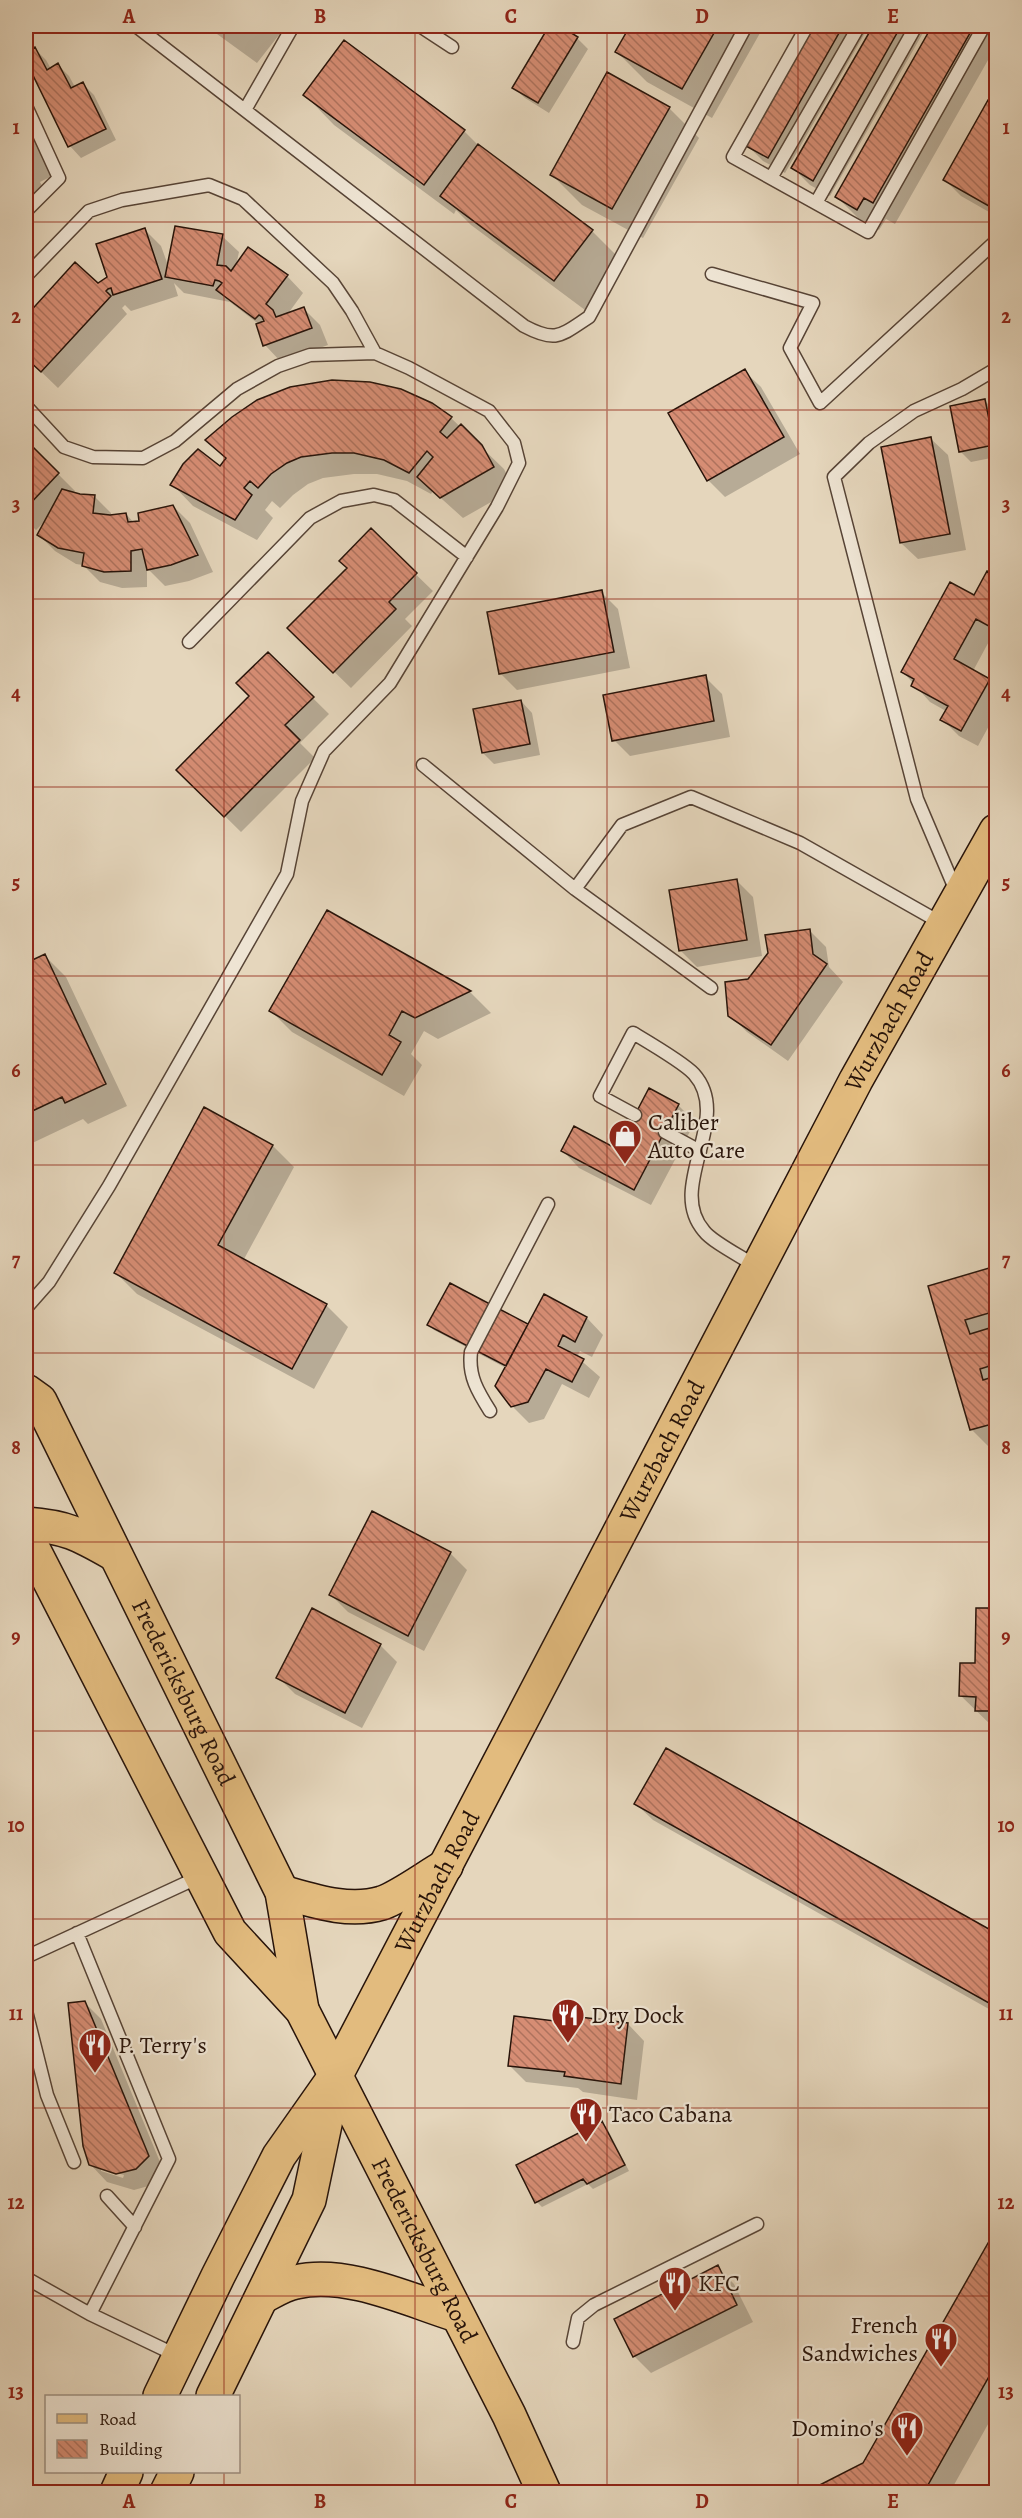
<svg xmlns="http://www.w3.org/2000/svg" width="1022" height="2518" viewBox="0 0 1022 2518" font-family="Alegreya,serif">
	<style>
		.shadow { fill: #0003; fill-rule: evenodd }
		.building { fill: url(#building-back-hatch); stroke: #28140a; stroke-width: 1.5 }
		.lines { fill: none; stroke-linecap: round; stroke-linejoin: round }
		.lane-casing { stroke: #574436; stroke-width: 15 }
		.primary-casing { stroke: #28140a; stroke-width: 36 }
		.lane { stroke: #eee4d3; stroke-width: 12 }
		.primary { stroke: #e2bb7e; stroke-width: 33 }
		.grid { fill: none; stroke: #8f2418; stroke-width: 1.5; stroke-opacity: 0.55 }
		.labels { text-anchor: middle; stroke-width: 4.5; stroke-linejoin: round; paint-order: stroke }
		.street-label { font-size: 24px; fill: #28140a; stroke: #eee4d3 }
		.poi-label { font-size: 24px; fill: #28140a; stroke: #eee4d3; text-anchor: start }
		.neatline { fill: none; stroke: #8f2418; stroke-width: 2 }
		.grid-label { font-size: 20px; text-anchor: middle; font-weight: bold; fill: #8f2418 }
	</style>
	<defs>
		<pattern id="building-back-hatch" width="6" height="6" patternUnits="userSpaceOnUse" patternTransform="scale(1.5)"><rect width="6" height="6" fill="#d68d74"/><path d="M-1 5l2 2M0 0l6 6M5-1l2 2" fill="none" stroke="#ae725d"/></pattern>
	</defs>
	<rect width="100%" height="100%" fill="#e5d6bc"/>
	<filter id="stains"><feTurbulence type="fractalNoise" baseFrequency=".00333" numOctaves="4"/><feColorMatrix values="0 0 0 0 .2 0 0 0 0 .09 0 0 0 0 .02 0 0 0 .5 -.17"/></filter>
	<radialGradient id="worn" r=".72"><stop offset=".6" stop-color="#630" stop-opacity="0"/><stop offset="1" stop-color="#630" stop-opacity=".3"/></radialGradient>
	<path class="shadow" d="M206,26H286L257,63Z
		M551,26H557L577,38L588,49L549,113L525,98L513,87Z
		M632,26H764L712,118L647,82L617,52Z
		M814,26H869L785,173L763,161L746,144Z
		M874,26H927L830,196L810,185L793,168Z
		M934,26H996V46L895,224L886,219L879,230L858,218L837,197Z
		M35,49L46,60L51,69L58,65L69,76L75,87L83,84L94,95L116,140L81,158L70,146L26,58V53Z
		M305,95L464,131L483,150L592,231L622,261L585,310L471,225L456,210L454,214L334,125Z
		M989,102L996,106V216L961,196L945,180Z
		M669,108L699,138L643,238L582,205L552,175Z
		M26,122L52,176L40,182L47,195L26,206Z
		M145,230L161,246L169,268L222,236L239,252L236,266L287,276L303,293L287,315L304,309L320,325L328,345L281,362L265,345L260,325L230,302L184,293L174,283L178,296L131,311L125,305L122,308L127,314L58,388L26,357V318L75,264L98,285L109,278Z
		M744,371L761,387L800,454L725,497L708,480L670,414Z
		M985,401L996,412V457L971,462L960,451Z
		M451,418L504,469L514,489L463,518L433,491L431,494L407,481L377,474H354L323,478L308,484L293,495L280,508L272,501L265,510L273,518L257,540L193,506L172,484L220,468L226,460L207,440Z
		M931,439L948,455L966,550L918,559L901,543Z
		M26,442L75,491L72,494L95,497L111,513V517L126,514L134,523L140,522L173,506L190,523L213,572L189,581L165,586L147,568V587L122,588L100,582L83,565L76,564L55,551L39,535L45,521L36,530L26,520Z
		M371,531L433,591L405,619L412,626L351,688L289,628L349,568Z
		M988,573L996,578V636L993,634L973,671L989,680L996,687V713L978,746L959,736L942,719L946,711L930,702L903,672L975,597Z
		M601,592L618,609L630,668L517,690L500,673Z
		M268,654L329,714L300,743L315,758L241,832L178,770L251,696Z
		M705,677L722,694L730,737L630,756L614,740Z
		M521,701L532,713L540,755L494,764L483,753Z
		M736,880L753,897L762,956L697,967L680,950Z
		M328,912L470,992L491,1013L438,1039L424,1031L411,1054L422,1065L404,1096L292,1032L271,1011Z
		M809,930L826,947L829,967L843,982L788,1061L747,1032L730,1015L749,980Z
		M45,956L66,977L127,1106L88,1124L83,1119L26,1146V965Z
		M650,1090L678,1105L695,1122L651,1205L579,1168L563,1151H618Z
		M204,1109L273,1146L294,1167L243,1261L326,1305L348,1327L314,1389L137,1294L115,1272Z
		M996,1268V1450L993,1451L972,1430L930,1287Z
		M450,1285L528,1326L544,1296L587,1318L603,1335L592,1357L580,1351L577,1357L600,1377L589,1398L562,1384L544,1419L529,1423L512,1406L506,1368L434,1330L429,1325Z
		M450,1553L467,1570L424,1651L348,1612L331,1595Z
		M977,1610H996V1727H993L961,1696L977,1664Z
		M380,1645L397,1662L362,1728L295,1694L278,1677Z
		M667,1750L996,1935V2013L653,1820L636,1804Z
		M84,2002L101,2019L165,2174L152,2185L134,2190L107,2182L90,2164ZM101,2168L124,2175L123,2178L101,2171Z
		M572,2024H628L644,2041L637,2100L583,2092L578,2088L526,2082L509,2065Z
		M602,2122L607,2128L629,2171L593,2189L588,2184L542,2207L537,2202Z
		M996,2232V2410L950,2492H810L864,2465Z
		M717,2267L734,2284L753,2322L651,2373L635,2357L616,2319Z"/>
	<path class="building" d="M549,26H560L578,37L538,103L512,88Z
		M630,26H718L682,89L615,52Z
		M812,26H843L768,158L744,145Z
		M873,26H901L813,181L791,168Z
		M932,26H974L873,203L864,198L857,210L835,197Z
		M344,40L465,130L424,185L303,95Z
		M35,47L47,70L58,63L71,88L83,82L106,129L68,147L26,61V52Z
		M607,72L670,107L612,209L550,175Z
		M988,100L996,105V205L994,209L943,180Z
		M478,144L593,230L554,281L440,196Z
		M175,226L223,234L217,265L226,266L231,271L248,247L288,275L266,304L273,310L276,317L304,307L312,328L263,346L256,324L264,321L262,317L259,315L255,319L216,290L222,283L219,281L215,280L213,286L165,277Z
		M145,228L162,279L113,295L111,288L108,289L106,291L111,296L41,372L26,358V316L75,262L98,283L107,277L96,244Z
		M745,369L784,437L707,481L668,413Z
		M332,380L370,382L401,389L432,403L452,417L440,432L447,438L461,424L482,445L494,467L440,498L417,477L433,457L427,451L409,473L384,460L354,453H332L301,457L287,463L271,474L258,488L250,481L244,488L252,495L235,520L170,485L183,464L198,449L220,466L226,458L205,440L232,417L257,400L290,387Z
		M985,399L994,445L959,452L950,406Z
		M931,437L950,534L900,543L881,447Z
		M26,440L59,473L26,508Z
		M62,489L80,494L95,495L93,513L110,515L126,513L128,522L139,521L138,513L173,505L198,555L171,565L147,570L142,549L131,551V571L104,572L82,566L84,553L58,548L37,535Z
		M371,528L417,573L389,602L396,609L333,673L287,628L347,568L339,561Z
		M987,571L996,576V630L976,619L954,659L990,679L961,731L940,720L948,706L911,686L914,679L901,672L950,582L974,595Z
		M602,590L614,652L499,674L487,612Z
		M268,652L314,697L285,725L300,740L224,817L176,770L249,696L236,683Z
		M706,675L714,721L612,741L603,695Z
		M521,700L530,744L482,753L473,709Z
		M737,879L747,940L679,951L669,890Z
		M327,910L471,991L415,1018L402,1011L389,1035L401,1042L382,1075L269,1011Z
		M810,929L813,954L827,964L771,1045L728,1016L725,982L748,979L768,953L765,935Z
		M45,954L106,1084L65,1103L62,1097L26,1114V963Z
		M649,1088L679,1104L634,1190L561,1151L574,1126L617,1149Z
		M204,1107L273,1145L218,1245L327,1304L292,1369L114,1273Z
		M996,1266V1311L965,1320L970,1334L996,1326V1364L980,1369L983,1380L996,1376V1423L970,1430L928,1286Z
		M450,1283L528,1324L506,1366L427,1325Z
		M544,1294L587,1317L575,1342L563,1335L558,1346L584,1359L572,1382L546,1369L528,1402L511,1407L495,1386Z
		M372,1511L451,1552L408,1636L329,1595Z
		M312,1608L381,1644L345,1713L276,1678Z
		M976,1608H996V1711H975L976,1697L959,1696L960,1663H975Z
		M666,1748L996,1933V2007L634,1804Z
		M85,2001L149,2156L136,2169L116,2174L89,2165L83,2146L68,2003Z
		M514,2016L571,2023L572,2016L628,2023L621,2084L564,2076L565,2072L508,2066Z
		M602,2121L625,2165L587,2184L583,2179L535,2203L516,2165Z
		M996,2229V2364L924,2492H806L863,2463Z
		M718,2265L737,2305L633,2357L614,2319Z"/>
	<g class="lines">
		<g class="lane-casing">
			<path id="lane" d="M136,26L524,326C556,343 560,336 589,317L746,26
				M420,26L452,47
				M807,26L733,157L868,232L984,26
				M26,106L59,178L26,211
				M245,110L293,26
				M771,178L859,26
				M816,203L916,26
				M712,274L813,303L790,348L820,403L996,241
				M26,276L89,211L122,200L209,185L243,199L333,283L352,311L375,353
				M26,406L64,447L93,457L143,458L175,441L237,389L278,366L310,355L375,353L409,368L489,411L514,443L519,463L497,507L390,683L324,751L302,801L287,874L109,1186L49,1282L26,1308
				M189,642L310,518L341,501L374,495L394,500L467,557
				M423,765L575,889L622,825L691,797L800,843L943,924
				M575,889L711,988
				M956,891L917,799L834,477L869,443L914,411L962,389L996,369
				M635,1115L600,1096L633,1033C648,1042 684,1063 694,1074C734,1119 665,1186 704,1231C712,1242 744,1258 757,1267
				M665,1132L700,1151
				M490,1411C478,1392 468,1376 471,1352L548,1204
				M77,1933L169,2159L90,2314
				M26,1957L199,1877
				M26,2011L47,2095L74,2162
				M107,2196L135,2227
				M26,2278L90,2314L178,2356
				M573,2342L578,2318L594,2305L757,2224"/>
		</g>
		<g class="primary-casing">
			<g id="primary">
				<path id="s1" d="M26,1391L40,1401L282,1892L302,2010"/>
				<path d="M26,1524C67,1527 79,1534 114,1554"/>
				<path id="s2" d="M26,1535L230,1932L302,2010L509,2415L544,2492"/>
				<path d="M282,1892C314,1901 349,1913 382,1903C400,1897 428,1876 446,1866"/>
				<path d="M262,2297C272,2292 284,2284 296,2282C346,2270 409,2300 457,2315"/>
				<path id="s3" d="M160,2396L218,2276L279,2156L336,2075L856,1080L996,831"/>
				<path d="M213,2396L309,2200L332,2091"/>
				<path d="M117,2492L126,2472"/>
				<path d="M167,2492L177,2472"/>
			</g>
		</g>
		<use href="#lane" class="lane"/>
		<use href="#primary" class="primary"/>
	</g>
	<path class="grid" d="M224,26V2396M415,26V2492M607,26V2492M798,26V2492M26,222H996M26,410H996M26,599H996M26,787H996M26,976H996M26,1165H996M26,1353H996M26,1542H996M26,1731H996M26,1919H996M26,2108H996M26,2296H996M224,2472V2492"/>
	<defs>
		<g id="shop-pin" transform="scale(1.725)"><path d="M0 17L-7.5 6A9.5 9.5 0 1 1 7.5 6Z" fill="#8f2418" stroke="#eee4d3"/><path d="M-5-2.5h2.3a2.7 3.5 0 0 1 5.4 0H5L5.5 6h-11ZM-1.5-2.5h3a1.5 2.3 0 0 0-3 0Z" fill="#fff"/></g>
		<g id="restaurant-pin" transform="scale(1.725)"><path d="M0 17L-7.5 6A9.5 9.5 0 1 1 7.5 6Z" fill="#8f2418" stroke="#eee4d3"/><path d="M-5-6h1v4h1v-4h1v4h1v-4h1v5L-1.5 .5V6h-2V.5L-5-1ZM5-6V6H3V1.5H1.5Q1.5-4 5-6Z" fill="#fff"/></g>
	</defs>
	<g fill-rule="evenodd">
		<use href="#shop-pin" x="625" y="1136"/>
		<use href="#restaurant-pin" x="568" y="2015"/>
		<use href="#restaurant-pin" x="95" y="2045"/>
		<use href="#restaurant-pin" x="586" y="2114"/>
		<use href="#restaurant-pin" x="675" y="2283"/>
		<use href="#restaurant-pin" x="941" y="2339"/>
		<use href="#restaurant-pin" x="907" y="2428"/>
	</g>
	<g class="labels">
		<g class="street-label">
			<text dy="8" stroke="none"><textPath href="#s3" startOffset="1557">Wurzbach Road</textPath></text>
			<text dy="8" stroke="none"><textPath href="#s3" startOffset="1071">Wurzbach Road</textPath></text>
			<text dy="8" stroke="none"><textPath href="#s1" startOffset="342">Fredericksburg Road</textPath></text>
			<text dy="8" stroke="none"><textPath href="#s3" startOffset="585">Wurzbach Road</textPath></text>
			<text dy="8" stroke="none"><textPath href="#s2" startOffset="822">Fredericksburg Road</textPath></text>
		</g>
		<g class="poi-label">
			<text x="648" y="1130">Caliber<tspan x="648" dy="28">Auto Care</tspan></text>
			<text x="591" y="2023">Dry Dock</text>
			<text x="118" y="2053">P. Terry's</text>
			<text x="609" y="2122">Taco Cabana</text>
			<text x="698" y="2291">KFC</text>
			<text x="918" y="2333" text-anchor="end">French<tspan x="918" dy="28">Sandwiches</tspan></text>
			<text x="884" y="2436" text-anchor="end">Domino's</text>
		</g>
	</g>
	<rect width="1022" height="2518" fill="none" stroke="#e5d6bc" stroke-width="66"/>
	<rect x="45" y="2395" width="195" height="78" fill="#eee4d3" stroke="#9f9183" stroke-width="1.5"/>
	<rect x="57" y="2414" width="30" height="9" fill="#e2bb7e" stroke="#9f9183" stroke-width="1.5"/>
	<text x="99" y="2425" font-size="18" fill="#28140a">Road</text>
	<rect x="57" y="2440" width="30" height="18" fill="url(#building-back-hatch)" stroke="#9f9183" stroke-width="1.5"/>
	<text x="99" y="2455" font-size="18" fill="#28140a">Building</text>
	<rect x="33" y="33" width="956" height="2452" class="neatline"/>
	<g class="grid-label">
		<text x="129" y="23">A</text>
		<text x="320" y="23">B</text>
		<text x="511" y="23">C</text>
		<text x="702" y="23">D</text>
		<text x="893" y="23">E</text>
		<text x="16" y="134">1</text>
		<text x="1006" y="134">1</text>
		<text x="16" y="323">2</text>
		<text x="1006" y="323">2</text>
		<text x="16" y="511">3</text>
		<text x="1006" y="511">3</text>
		<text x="16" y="700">4</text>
		<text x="1006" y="700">4</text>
		<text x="16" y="889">5</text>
		<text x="1006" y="889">5</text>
		<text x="16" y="1077">6</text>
		<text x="1006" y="1077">6</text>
		<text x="16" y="1266">7</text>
		<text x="1006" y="1266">7</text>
		<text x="16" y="1454">8</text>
		<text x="1006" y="1454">8</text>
		<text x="16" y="1643">9</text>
		<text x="1006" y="1643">9</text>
		<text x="16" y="1832">10</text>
		<text x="1006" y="1832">10</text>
		<text x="16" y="2020">11</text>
		<text x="1006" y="2020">11</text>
		<text x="16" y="2209">12</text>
		<text x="1006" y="2209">12</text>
		<text x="16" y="2398">13</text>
		<text x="1006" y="2398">13</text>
		<text x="129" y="2508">A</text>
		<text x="320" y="2508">B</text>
		<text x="511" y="2508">C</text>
		<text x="702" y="2508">D</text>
		<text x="893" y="2508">E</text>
	</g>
	<rect width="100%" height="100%" filter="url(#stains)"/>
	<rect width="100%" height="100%" fill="url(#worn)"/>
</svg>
